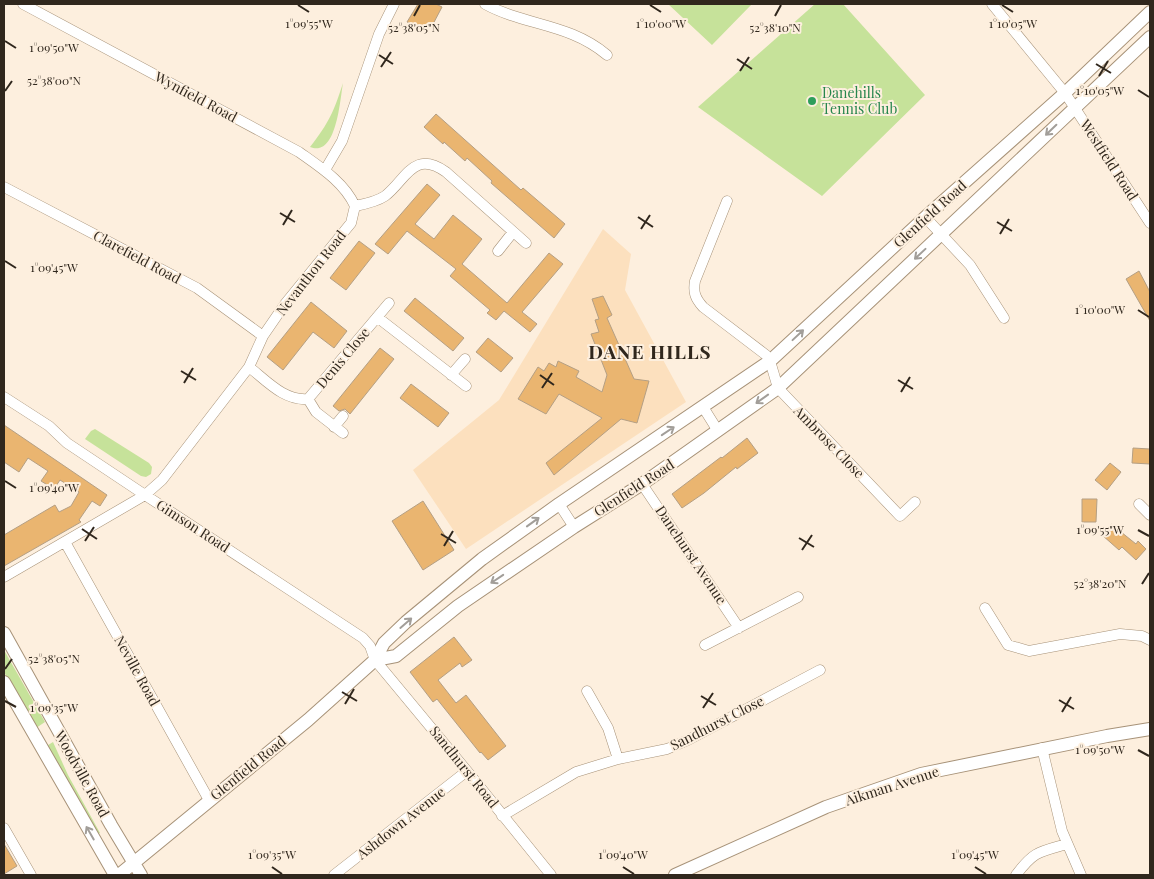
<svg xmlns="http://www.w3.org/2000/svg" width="1154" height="879" viewBox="0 0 1154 879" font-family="'Playfair Display',serif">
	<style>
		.built { fill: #fce0be }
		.green { fill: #c6e29a }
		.building { fill: #eab570; stroke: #b49f84 }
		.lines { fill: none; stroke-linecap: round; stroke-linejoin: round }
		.minor-casing { stroke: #a79278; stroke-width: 11 }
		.tertiary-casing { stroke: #a79278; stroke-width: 14 }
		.minor { stroke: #fff; stroke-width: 10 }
		.tertiary { stroke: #fff; stroke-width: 12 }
		.oneway { stroke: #a29e99 }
		.ticks { fill: none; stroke: #30271d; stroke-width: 2 }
		.leisure-dot { fill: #2e9e5b; stroke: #fdefde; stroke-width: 2 }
		.labels { text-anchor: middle; stroke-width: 4; stroke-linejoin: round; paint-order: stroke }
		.leisure-label { font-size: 14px; fill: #27864d; stroke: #fdefde; text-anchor: start }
		.street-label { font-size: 14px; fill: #30271d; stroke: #fdefde }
		.district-label { font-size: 19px; font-weight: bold; letter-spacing: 1px; fill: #30271d; stroke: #fdefde }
		.ticks-label { font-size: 12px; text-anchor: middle; fill: #30271d; stroke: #fdefde; stroke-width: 4; stroke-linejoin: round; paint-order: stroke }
	</style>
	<rect width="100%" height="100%" fill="#fdefde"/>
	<path class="built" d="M603,229L631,254L625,290L686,402L466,549L413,470L499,400Z"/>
	<path class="green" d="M668,4H752L712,45Z
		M815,4H843L925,95L822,196L698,107Z
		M343,83C340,99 337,158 310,147C329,123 334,111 343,83Z
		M95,429L149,463L152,467L151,474L146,477L141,476L85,439L91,431Z
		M4,650L45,722L36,728L4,672Z
		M53,742L68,775L100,833L96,835L45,747Z"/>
	<path class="building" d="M418,4H436L442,7L432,26L428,25L425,30L407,22Z
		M436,114L521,190L523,188L565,224L554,238L491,183L492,181L467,158L465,161L444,142L443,144L424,127Z
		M427,184L440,195L415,224L434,239L453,215L482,239L462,264L507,303L549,253L563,264L522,312L537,324L530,332L504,311L496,320L487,313L490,310L450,276L456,269L407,231L388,254L375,244Z
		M359,241L375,253L346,290L330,278Z
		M1139,271L1150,292V321L1126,279Z
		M603,296L612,315L607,318L634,379L649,381L637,423L621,419L554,475L546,463L602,418L559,394L546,414L518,399L538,367L544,371L549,363L556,367L558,361L579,371L576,377L602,392L607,375L591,334L599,332L595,320L599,319L592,299Z
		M415,298L464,338L453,351L404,311Z
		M311,302L347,331L334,348L313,332L283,370L267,357Z
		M488,338L513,358L501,372L476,352Z
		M380,348L394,359L350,414L345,409L339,411L333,406Z
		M411,384L449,413L438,427L400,398Z
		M4,425L107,495L100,506L92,501L79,520L81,522L4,566V535L55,505L59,512L71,506L79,492L60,480L54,489L41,481L48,471L28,458L19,472L4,462Z
		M747,438L758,453L737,469L736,467L704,493L682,508L672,494L721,457L722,458Z
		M1133,448L1150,449V464L1132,463Z
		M1110,463L1121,472L1107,490L1095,480Z
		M1082,499H1097L1096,522H1082Z
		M423,501L454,550L423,570L392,521Z
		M1111,524L1136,544L1138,541L1146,549L1136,560L1122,547L1119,550L1102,535Z
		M454,637L472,660L462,667L460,663L438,680L456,703L466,695L506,746L488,760L481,752L480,753L437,699L433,702L410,672Z
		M4,844L17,866L4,874Z"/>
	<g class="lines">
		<g class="minor-casing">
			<path id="minor" d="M23,4L299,152C320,167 344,182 355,206
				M485,4C525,26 569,23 607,55
				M992,4L1065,93L1150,223
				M325,170L342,141L379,34L394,4
				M4,187L197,288L263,336
				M727,201L695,281C693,292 695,298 703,307L766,355L770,361L778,388L900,516L915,502
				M925,217L970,265L1004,318
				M498,251L513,232
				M377,317L466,386
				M249,367C267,381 284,401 308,399L389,303
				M451,375L465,359
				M4,397L49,426L67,443L145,495L363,638L370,646L375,660L467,771L551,875
				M308,399L316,412L343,433
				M703,407L718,431
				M334,427L343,416
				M642,484L739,628
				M559,504L574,527
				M1139,504L1150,515
				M65,542L209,800
				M4,577L145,495L162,480L249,367L263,336L285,304L351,223L355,206C365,204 376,202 385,196C406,180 413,149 446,172L526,243
				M985,608L1008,645L1029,651L1120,634L1142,636L1150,640
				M705,645L798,597
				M587,691L608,728L618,759
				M1042,748L1062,831L1081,875
				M502,816L576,772L618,759L667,749L688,740L820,670
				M4,828L31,875
				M334,875L467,771
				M1016,875C1034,851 1039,852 1067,844"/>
		</g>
		<g class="tertiary-casing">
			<path id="tertiary" d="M4,633L111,825L141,875
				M375,660L396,656L458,606L574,527L642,484L778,388L1150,37
				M4,682L115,875
				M119,875L308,720L375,660L384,643L406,622L482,559L559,504L770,361L930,213L1065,93L1150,12
				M675,875L826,807L921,774L1107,736L1150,729"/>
		</g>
		<use href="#minor" class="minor"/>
		<use href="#tertiary" class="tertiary"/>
	</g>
	<defs><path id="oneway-shaft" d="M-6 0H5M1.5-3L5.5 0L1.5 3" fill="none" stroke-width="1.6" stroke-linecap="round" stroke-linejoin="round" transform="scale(1.25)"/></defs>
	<g class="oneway">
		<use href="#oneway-shaft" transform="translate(1051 130) rotate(136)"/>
		<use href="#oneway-shaft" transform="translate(920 254) rotate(137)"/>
		<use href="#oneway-shaft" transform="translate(798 335) rotate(-43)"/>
		<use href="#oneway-shaft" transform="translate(762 399) rotate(144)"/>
		<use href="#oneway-shaft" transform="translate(668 431) rotate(-34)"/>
		<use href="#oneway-shaft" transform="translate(533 522) rotate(-36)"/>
		<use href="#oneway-shaft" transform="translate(497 579) rotate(146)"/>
		<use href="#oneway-shaft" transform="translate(406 623) rotate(-41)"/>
		<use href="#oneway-shaft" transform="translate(90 833) rotate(-120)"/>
	</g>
	<path class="ticks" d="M298,5L309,12M650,5L661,12M1002,5L1013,12M414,16L420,5M775,16L781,5M5,41L16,48M379,55L393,64M737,59L752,69M1096,64L1111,73M381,67L391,52M740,71L749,57M1099,76L1108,61M1138,90L1149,97M5,91L12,81M280,213L295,222M638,217L653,227M997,222L1012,231M283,225L292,210M641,229L650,215M1000,234L1009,219M5,261L16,268M1138,310L1149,317M181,371L196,380M540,375L554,385M898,380L913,389M184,383L193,368M542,388L552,373M901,392L910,377M5,481L16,488M82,529L97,539M1138,530L1149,536M441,534L456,543M799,538L814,547M85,541L94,527M444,546L453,531M802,550L812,535M1142,584L1149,573M5,669L12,659M342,692L357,701M701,696L716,705M1059,700L1074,709M5,701L16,707M345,704L354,689M703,708L713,693M1062,712L1071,697M1138,750L1149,756M272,867L282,874M623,867L634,874M975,867L986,874"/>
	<circle class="leisure-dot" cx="812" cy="101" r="5"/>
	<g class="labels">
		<g class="leisure-label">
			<text x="822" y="98">Danehills<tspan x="822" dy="16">Tennis Club</tspan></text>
		</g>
		<g class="street-label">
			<text transform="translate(196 97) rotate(28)" y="5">Wynfield Road</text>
			<text transform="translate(1109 160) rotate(57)" y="5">Westfield Road</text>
			<text transform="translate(930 214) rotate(-42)" y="5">Glenfield Road</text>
			<text transform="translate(137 257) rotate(28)" y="5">Clarefield Road</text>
			<text transform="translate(311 273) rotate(-52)" y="5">Nevanthon Road</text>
			<text transform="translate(343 358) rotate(-50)" y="5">Denis Close</text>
			<text transform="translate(829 442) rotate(46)" y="5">Ambrose Close</text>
			<text transform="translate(634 488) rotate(-33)" y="5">Glenfield Road</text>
			<text transform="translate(193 526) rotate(33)" y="5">Gimson Road</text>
			<text transform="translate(691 555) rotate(56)" y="5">Danehurst Avenue</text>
			<text transform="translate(137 671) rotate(61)" y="5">Neville Road</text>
			<text transform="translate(717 723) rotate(-27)" y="5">Sandhurst Close</text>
			<text transform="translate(464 767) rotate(51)" y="5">Sandhurst Road</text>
			<text transform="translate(248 768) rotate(-39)" y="5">Glenfield Road</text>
			<text transform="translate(82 774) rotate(61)" y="5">Woodville Road</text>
			<text transform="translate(892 786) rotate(-18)" y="5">Aikman Avenue</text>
			<text transform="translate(401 823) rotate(-38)" y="5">Ashdown Avenue</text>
		</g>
		<g class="district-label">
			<text x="650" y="359">DANE HILLS</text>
		</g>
	</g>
	<g class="ticks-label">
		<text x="1013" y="28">1°10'05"W</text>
		<text x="309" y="28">1°09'55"W</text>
		<text x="661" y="28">1°10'00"W</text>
		<text x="414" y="32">52°38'05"N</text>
		<text x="775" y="32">52°38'10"N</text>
		<text x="54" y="52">1°09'50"W</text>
		<text x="54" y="85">52°38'00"N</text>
		<text x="1100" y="95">1°10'05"W</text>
		<text x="54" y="272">1°09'45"W</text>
		<text x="1100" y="314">1°10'00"W</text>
		<text x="54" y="492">1°09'40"W</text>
		<text x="1100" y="534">1°09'55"W</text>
		<text x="1100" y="588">52°38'20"N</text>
		<text x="54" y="663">52°38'05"N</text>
		<text x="54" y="712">1°09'35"W</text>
		<text x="1100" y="754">1°09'50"W</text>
		<text x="272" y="859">1°09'35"W</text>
		<text x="623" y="859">1°09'40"W</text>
		<text x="975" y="859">1°09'45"W</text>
	</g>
	<rect width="1154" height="879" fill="none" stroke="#30271d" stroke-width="10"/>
</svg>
